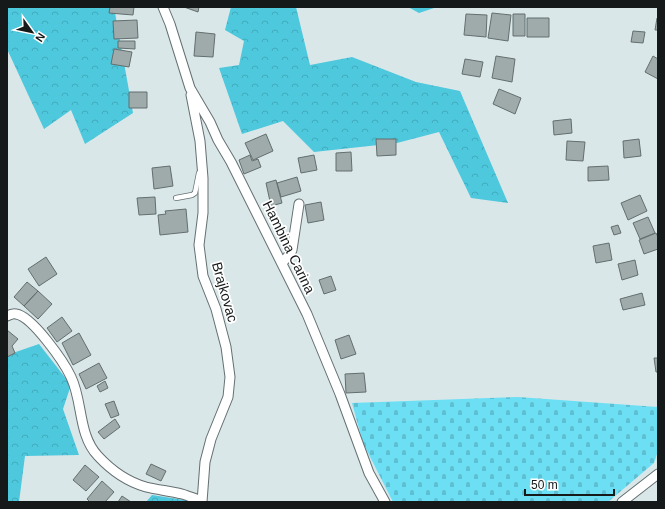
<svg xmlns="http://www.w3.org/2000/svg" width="665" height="509" viewBox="0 0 665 509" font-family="Arial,sans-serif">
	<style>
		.forest { fill: url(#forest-crowns) }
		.cemetery { fill: url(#cemetery-stones) }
		.building { fill: #9fabaa; stroke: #636e6e }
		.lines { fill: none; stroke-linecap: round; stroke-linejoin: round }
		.lane-casing { stroke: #657072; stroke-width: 6 }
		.street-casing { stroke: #657072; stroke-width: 11 }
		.lane { stroke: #fff; stroke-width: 4.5 }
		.street { stroke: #fff; stroke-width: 9 }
		.labels { text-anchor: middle; stroke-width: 3.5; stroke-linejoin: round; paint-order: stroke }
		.street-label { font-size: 14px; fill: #15191a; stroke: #fff }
	</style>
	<defs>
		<pattern id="forest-crowns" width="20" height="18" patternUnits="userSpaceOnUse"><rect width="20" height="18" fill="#4dc8dd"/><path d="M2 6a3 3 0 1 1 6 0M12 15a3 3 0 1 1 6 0" fill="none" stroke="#42abbd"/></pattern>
		<pattern id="cemetery-stones" width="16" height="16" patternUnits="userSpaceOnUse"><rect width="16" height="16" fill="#6cdff4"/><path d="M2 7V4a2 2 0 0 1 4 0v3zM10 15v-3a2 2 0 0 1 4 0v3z" fill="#5dbfd1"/></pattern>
	</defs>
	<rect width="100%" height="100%" fill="#dae7e9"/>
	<path class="forest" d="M7,7H114L133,113L85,144L71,110L44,129L7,49Z
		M231,7H296L310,65L352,57L416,82L460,91L508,203L471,198L439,132L397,143L314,152L283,121L242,134L219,68L239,65L244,41L225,30Z
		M408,7H437L419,13Z
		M39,344L71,385L63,409L79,455L25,456L19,502H7V355Z
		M152,495L197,502H146Z"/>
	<path class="cemetery" d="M518,397L658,407V451L654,463L608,502H393L363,443L352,403Z"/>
	<path class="building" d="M110,7H134L133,15L109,13Z
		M184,7H199L198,12Z
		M492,13L511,15L508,41L488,38Z
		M466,14L487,15L486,37L464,35Z
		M513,14H525V36H513Z
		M527,18H549V37H527Z
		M657,18H658V30H655Z
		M137,20L138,38L114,39L113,21Z
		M633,31L645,32L643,43L631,42Z
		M196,32L215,34L213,57L194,56Z
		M118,41H135V49L118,48Z
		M114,49L132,52L129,67L111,64Z
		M496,56L515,59L512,82L492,78Z
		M653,56L658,59V79L645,72Z
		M465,59L483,62L480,77L462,74Z
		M499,89L521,98L515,114L493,104Z
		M129,92H147V108H129Z
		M571,119L572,133L554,135L553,121Z
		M266,134L273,151L253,160L245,143Z
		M376,139H396V155L377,156Z
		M639,139L641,156L624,158L623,141Z
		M567,141L585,142L583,161L566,160Z
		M351,152L352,171H336V153Z
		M250,155L252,161L258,159L261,167L244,174L239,160Z
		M314,155L317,170L301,173L298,158Z
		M170,166L173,186L154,189L152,168Z
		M608,166L609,180L588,181V167Z
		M297,177L301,191L281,197L277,183Z
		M276,180L282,203L271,206L266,183Z
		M640,195L647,211L628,220L621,203Z
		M155,197L156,214L139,215L137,198Z
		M321,202L324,220L308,223L305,205Z
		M186,209L188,232L160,235L158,215L166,214L165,211Z
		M648,217L655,233L640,239L633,223Z
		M618,225L621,233L614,235L611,227Z
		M656,233L658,237V249L644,254L639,240Z
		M609,243L612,260L596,263L593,246Z
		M46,257L57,274L39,286L28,269Z
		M635,260L638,275L622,280L618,264Z
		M331,276L336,290L324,294L319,280Z
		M27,282L38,291L24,306L14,297Z
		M38,291L52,304L38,319L24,306Z
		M642,293L645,305L623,310L620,299Z
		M62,317L72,331L57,342L47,328Z
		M7,330L18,339L12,346L15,353L7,357Z
		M79,333L91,355L73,365L62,343Z
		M349,335L356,354L341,359L335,340Z
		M654,358H658V372H656Z
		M99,363L107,378L86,389L79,374Z
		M364,373L366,392L346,393L345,374Z
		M105,381L108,388L100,392L97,386Z
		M114,401L119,415L111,418L105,404Z
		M115,419L120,427L104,439L98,432Z
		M151,464L166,471L161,481L146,474Z
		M85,465L99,477L86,491L73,480Z
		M102,481L114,492L105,502H90L87,499Z
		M122,496L131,502H118Z"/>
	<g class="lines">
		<g class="lane-casing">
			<path id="lane" d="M176,198L192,195L195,193L199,173"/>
		</g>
		<g class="street-casing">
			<path id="street" d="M163,7L170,24L190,88L210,122L218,140L231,162L307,314L340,394L369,473L385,502
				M191,95L200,141L203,178V213L199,245L203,276L216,309L226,347L230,377L228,397L211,439L205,462L202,502
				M282,263L290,254L292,250L299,204
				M7,316C9,315 13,313 16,314C32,316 64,362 71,377C83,402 78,435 98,456C111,470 128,482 146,487C158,490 170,491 182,494C189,496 195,499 202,501
				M622,502L658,474"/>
		</g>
		<use href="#lane" class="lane"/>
		<use href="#street" class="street"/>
	</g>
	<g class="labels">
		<g class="street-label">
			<text transform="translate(289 247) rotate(64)" y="5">Hambina Carina</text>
			<text transform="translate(225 292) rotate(74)" y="5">Brajkovac</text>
		</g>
	</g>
	<rect width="665" height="509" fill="none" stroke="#15191a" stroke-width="16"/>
	<g transform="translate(32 32) rotate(123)" stroke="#ffffff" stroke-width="3" paint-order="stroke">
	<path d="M0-3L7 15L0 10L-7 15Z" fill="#15191a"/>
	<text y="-6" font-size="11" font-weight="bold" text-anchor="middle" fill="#15191a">N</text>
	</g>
	<path d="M525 489v6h89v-6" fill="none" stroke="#15191a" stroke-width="2"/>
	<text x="531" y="489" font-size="12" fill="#15191a" stroke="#ffffff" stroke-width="3" paint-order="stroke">50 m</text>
</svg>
